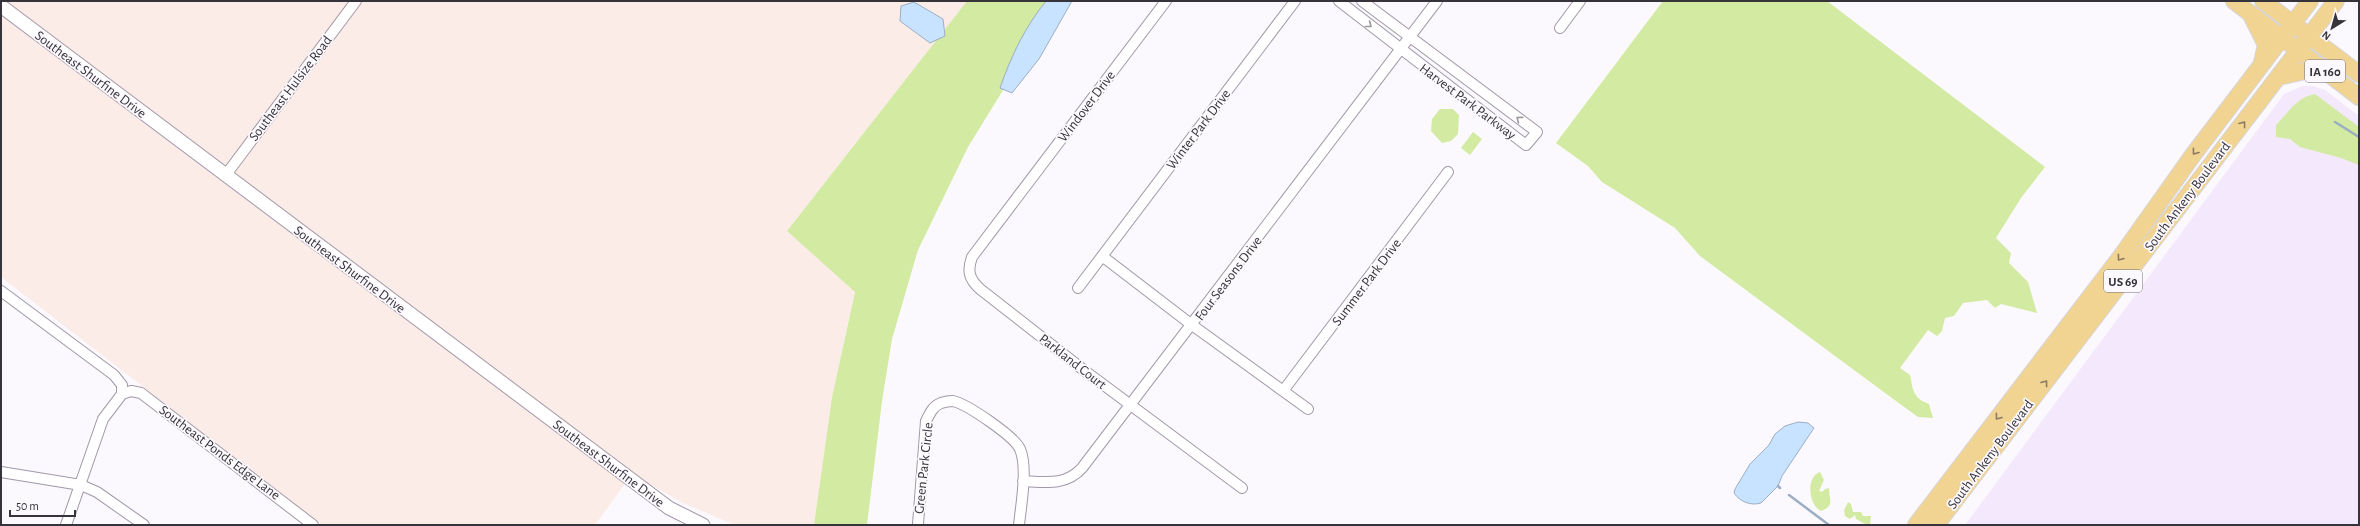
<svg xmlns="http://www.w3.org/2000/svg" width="2360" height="526" viewBox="0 0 2360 526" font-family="'Alegreya Sans',sans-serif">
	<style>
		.industrial { fill: #fcece8 }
		.built { fill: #f4e8fc }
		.green { fill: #d2eaa2 }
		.water { fill: #c7e3ff; stroke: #9caec4 }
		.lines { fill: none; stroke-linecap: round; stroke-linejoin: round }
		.stream { stroke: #9caec4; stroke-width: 2.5 }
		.minor-casing { stroke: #a298a9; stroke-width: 12 }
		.tertiary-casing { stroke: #a298a9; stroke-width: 15 }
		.primary-casing { stroke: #d7d6d8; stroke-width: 18 }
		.minor { stroke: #fff; stroke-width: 10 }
		.tertiary { stroke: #fff; stroke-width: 13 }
		.primary { stroke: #f1d392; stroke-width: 16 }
		.oneway { stroke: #9b999c }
		.oneway2 { stroke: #8b7b62 }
		.labels { text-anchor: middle; stroke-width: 3.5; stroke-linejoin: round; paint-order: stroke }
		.shield { fill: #fbf9fd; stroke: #726e74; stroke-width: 1 }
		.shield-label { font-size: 13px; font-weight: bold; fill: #37333a }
		.street-label { font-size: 14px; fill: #37333a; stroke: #fbf9fd }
	</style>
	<rect width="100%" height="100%" fill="#fbf9fd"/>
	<path class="industrial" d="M1,1H967L787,231L855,291L832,397L814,525H735L683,503L632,474L595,525H322L1,277Z"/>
	<path class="built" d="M2303,86H2313L2325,90L2359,116V525H1965L2284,94Z"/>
	<path class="green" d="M967,1H1067L1019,64L968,147L918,250L892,339L882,401L867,525H814L832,397L855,292L787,231Z
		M1663,1H1827L2045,167L2021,198L1996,238L2011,253L2009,263L2028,282L2037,313L2001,304L1995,308L1987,300L1963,303L1954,316L1945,318L1942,331L1937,336L1928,330L1900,368L1910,375C1913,390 1913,398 1929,404L1933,418L1918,417L1881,390L1700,256L1675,228L1602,182L1588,166L1556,143Z
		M2315,94L2359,127V165L2341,158L2300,147L2290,139L2276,137V125C2287,114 2298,96 2315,94Z
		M1440,109H1453L1459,115L1458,134L1451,141L1442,143L1431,131L1432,119Z
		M1473,132L1482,139L1470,155L1461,148Z
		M1820,472L1824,480L1819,491L1822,492L1825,489L1829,488C1829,500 1835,506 1821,511C1808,505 1806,476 1820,472Z
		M1848,502L1851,504L1853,512H1861L1863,516H1871L1870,524L1867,525L1856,519L1855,515L1850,519L1845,516L1844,510Z"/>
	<path class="water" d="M1046,1H1072L1039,59L1012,93L1000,88C1011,56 1025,27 1046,1Z
		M914,2L943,19L945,36L930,43L900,21L901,6Z
		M1798,422L1808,423L1814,428L1782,476L1778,486L1761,503C1751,506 1740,502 1734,493L1735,489L1750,464L1769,445L1775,434L1785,426Z"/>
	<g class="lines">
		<path class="stream" d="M2335,122L2359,137
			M1778,486L1780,488
			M1789,495L1829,525"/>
		<g class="minor-casing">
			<path id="minor" d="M1166,1L972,257C967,271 969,279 980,289L1085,371L1242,488
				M1339,1L1526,145L1537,132L1362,1
				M1560,28L1580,1
				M225,176L356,1
				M1102,256L1192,325L1308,409
				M1078,288L1295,1
				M1,291L114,375L122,385V394
				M1283,391L1448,172
				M1,472L81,485L97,492L144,525
				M1023,481C1045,482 1066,486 1082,468L1437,1
				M918,524L926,421C930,413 933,406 941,403C944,402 950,401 953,401C967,404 1014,436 1020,449C1028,468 1021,505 1019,525
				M66,525L103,419L122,394L131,391L141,393L313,525"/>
		</g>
		<g class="tertiary-casing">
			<path id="tertiary" d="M1,6L669,508L703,525"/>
		</g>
		<g class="primary-casing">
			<path id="primary" d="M2234,1L2359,97
				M2263,1L2359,74
				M2252,17L2266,45L2262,62
				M2278,77L2305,71L2329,74
				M1916,525L2122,255L2193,155L2310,1
				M1936,525L2336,1"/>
		</g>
		<use href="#minor" class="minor"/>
		<use href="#tertiary" class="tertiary"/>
		<use href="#primary" class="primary"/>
	</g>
	<defs><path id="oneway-chevron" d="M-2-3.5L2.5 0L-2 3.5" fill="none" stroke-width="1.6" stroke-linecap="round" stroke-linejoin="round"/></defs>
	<g class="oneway">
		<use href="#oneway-chevron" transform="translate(1369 25) rotate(38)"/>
		<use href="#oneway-chevron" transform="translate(1519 119) rotate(-143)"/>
	</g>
	<g class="oneway2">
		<use href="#oneway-chevron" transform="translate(2243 124) rotate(-53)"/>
		<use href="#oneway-chevron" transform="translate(2195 152) rotate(127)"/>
		<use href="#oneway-chevron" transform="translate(2120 258) rotate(127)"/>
		<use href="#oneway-chevron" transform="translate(2045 383) rotate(-53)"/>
		<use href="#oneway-chevron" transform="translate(1998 417) rotate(127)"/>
	</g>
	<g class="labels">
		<g class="shield">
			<rect x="2305" y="60" width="40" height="22" rx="3"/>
			<rect x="2104" y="270" width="38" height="22" rx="3"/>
		</g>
		<g class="shield-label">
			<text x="2325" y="76">IA 160</text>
			<text x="2123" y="286">US 69</text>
		</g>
		<g class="street-label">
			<text transform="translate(91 74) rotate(37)" y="5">Southeast Shurfine Drive</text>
			<text transform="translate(290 88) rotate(-53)" y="5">Southeast Hulsize Road</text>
			<text transform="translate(1468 101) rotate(37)" y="5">Harvest Park Parkway</text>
			<text transform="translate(1086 106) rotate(-53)" y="5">Windover Drive</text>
			<text transform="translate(1198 129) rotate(-53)" y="5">Winter Park Drive</text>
			<text transform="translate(2187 196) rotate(-53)" y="5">South Ankeny Boulevard</text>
			<text transform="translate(350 269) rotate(37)" y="5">Southeast Shurfine Drive</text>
			<text transform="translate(1228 278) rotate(-53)" y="5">Four Seasons Drive</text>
			<text transform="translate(1366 282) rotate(-53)" y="5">Summer Park Drive</text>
			<text transform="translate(1073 361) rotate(38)" y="5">Parkland Court</text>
			<text transform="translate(220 452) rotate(37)" y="5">Southeast Ponds Edge Lane</text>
			<text transform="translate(1990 454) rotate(-53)" y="5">South Ankeny Boulevard</text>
			<text transform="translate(609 463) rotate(37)" y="5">Southeast Shurfine Drive</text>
			<text transform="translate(923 468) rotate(-84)" y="5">Green Park Circle</text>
		</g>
	</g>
	<rect width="2360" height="526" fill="none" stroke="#37333a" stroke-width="4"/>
	<g transform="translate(2332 28) rotate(217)" stroke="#fbf9fd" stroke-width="3" paint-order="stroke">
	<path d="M0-3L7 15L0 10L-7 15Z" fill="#37333a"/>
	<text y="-6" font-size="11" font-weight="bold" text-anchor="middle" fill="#37333a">N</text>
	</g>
	<path d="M10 510v6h65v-6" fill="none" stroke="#37333a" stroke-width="2"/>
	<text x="16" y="510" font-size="12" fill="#37333a" stroke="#fbf9fd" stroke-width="3" paint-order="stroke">50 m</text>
</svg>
